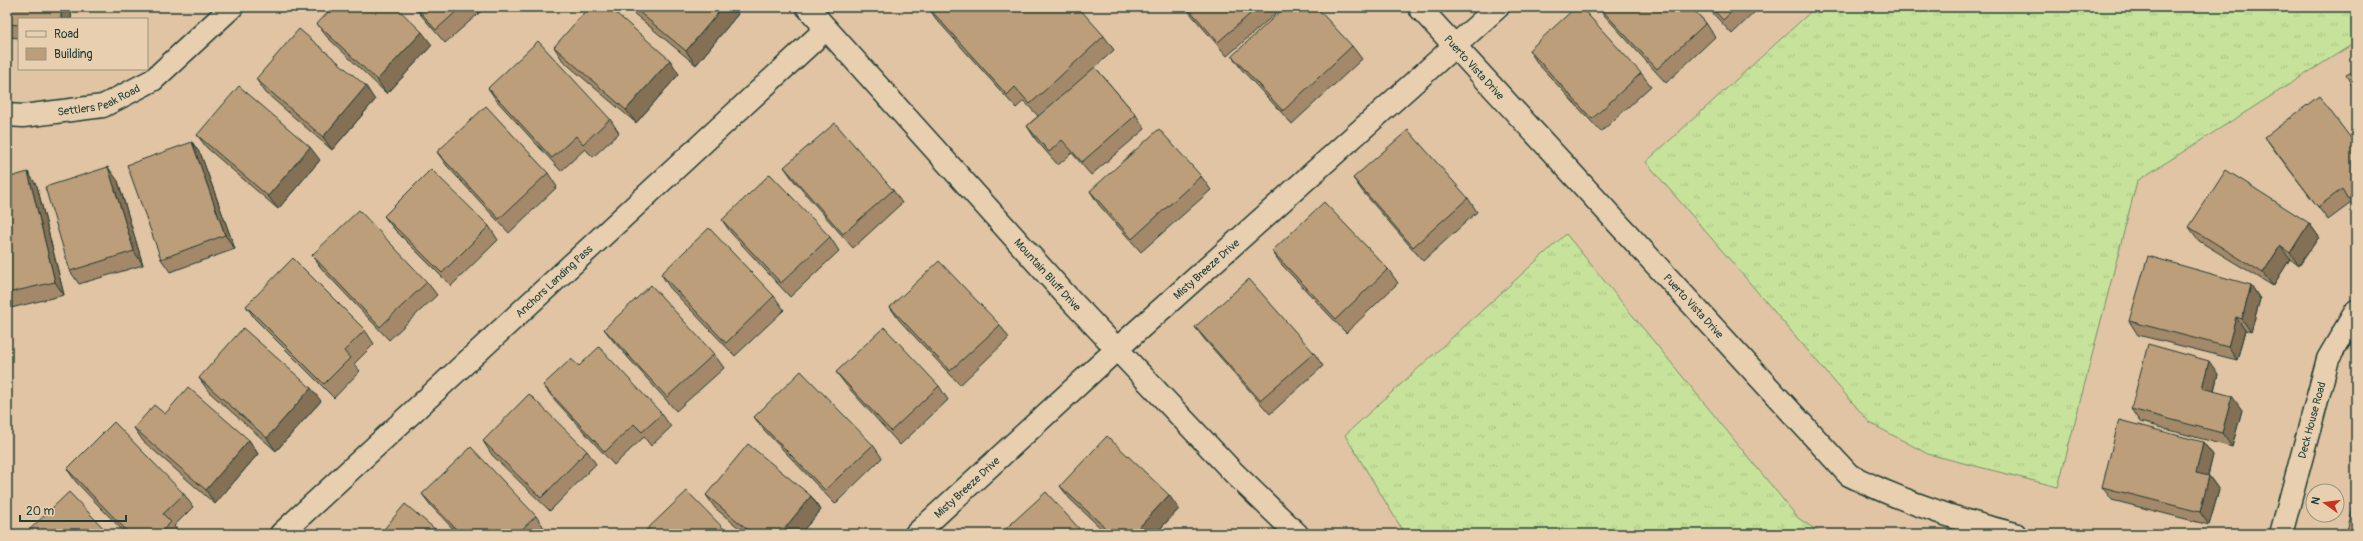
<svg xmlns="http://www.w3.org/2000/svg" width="2363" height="541" viewBox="0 0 2363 541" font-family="Pangolin,sans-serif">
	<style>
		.grass { fill: url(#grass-tufts); stroke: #739068 }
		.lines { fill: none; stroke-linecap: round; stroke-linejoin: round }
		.minor-casing { stroke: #1f3d34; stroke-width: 25 }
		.tertiary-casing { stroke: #1f3d34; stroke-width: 25 }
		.minor { stroke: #e8cfb0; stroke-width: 22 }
		.tertiary { stroke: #e8cfb0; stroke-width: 22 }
		.wall { fill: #a38869; stroke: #1f3d34 }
		.shaded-wall { fill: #846f55; stroke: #1f3d34 }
		.building { fill: #bd9e7a; stroke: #1f3d34 }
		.labels { text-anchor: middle; stroke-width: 3; stroke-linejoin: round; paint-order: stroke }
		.street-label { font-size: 11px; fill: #1f3d34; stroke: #e8cfb0 }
	</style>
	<defs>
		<pattern id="grass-tufts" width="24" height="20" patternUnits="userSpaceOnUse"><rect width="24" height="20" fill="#c7e39b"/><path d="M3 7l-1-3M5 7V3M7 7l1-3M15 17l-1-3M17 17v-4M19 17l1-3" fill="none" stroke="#aac486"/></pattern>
	</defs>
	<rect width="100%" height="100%" fill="#e1c4a3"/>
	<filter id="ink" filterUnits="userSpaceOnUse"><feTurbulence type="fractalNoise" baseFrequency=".025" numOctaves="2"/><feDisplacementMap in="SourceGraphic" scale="8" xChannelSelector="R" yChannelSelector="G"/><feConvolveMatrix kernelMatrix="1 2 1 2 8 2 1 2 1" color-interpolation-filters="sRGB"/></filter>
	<g filter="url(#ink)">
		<path class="grass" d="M1816,7H2356V42L2137,181L2058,487L1928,454L1870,423L1646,162Z
			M1566,234L1798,518L1822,534H1405L1345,435Z"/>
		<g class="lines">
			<g class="minor-casing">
				<g id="minor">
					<path id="s1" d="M1419,7L1849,475C1904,502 1956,520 2015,534"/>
					<path id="s2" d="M7,115L23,116L103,106L153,80L232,7"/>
					<path id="s3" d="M281,534L826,29"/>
					<path id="s4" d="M916,534L1117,349L1498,7"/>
					<path id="s5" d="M2281,534L2328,359L2356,311"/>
				</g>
			</g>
			<g class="tertiary-casing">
				<g id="tertiary">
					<path id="s6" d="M807,7L1065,294L1234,473L1297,534"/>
				</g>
			</g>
			<use href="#minor" class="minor"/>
			<use href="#tertiary" class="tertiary"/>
		</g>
		<path class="wall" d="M7,7H72L71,19H19V38L7,37Z
			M414,7H486L445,43Z
			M626,7H733L738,14L696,65Z
			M928,7L1104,36L1114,50L1095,67L1136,115L1145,129L1091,175L1072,153L1058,165L1036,140L1027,126L1038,116L1024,101L1016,108L936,19Z
			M1186,7H1283L1227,56L1189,12Z
			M1598,7H1691L1706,23L1715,37L1666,83L1604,15Z
			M1707,7H1760L1732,34Z
			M317,24L432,45L387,94L327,37Z
			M1352,46L1362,59L1292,124L1242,70L1232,56Z
			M554,47L679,74L636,123L563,61Z
			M1529,50L1641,73L1651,86L1601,132L1538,64Z
			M256,79L375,100L332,150L266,93Z
			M488,88L610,119L619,133L593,157L585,149L561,171L497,101Z
			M197,135L320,160L278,209L207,148Z
			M2265,137L2356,145V210L2351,203L2328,220L2275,151Z
			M192,142L201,155L235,249L170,272L161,259Z
			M437,152L548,173L557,187L509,233L447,166Z
			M784,167L893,190L902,203L853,248L794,181Z
			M1201,176L1211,190L1141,252L1099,205L1090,191Z
			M7,178L37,186L64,295L7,309Z
			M1353,178L1468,198L1477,212L1423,261L1363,192Z
			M118,181L143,265L79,284L70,271Z
			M384,216L489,226L498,240L451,286L394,229Z
			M722,220L830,237L839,251L790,297L731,233Z
			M2309,223L2319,237L2299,266L2290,259L2273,286L2199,241L2189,227Z
			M1272,251L1388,269L1398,283L1346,333L1281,264Z
			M312,255L427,282L437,295L389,340L321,268Z
			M661,274L774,296L784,310L735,356L670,288Z
			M2251,285L2260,299L2251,332L2245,330L2237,360L2138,335L2129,321Z
			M246,306L365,330L374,344L354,364L360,371L334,398L255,319Z
			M890,307L1000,325L1009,338L960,385L899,320Z
			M1195,327L1314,353L1323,366L1270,414L1205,340Z
			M604,329L714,354L724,368L676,411L614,342Z
			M579,366L662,414L671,427L651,446L644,437L614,465L553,398L543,385Z
			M836,372L939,386L948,400L900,445L846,385Z
			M2218,374L2214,391L2242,410L2232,447L2140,422L2131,409Z
			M199,378L321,401L276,451L209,392Z
			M165,414L249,440L258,454L215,504L143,441L134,428Z
			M754,417L873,445L882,458L835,504L764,430Z
			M483,441L587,451L596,464L550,511L492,455Z
			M2203,442L2213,455L2208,476H2209L2219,490L2209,525L2112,500L2102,487Z
			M67,469L184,494L193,507L174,526L180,534H126L76,482Z
			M1060,486L1179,509L1155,534H1107L1070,499Z
			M422,494L536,516L545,529L541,534H458L432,507Z
			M706,495L811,496L821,510L800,534H746L715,508Z"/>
		<path class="shaded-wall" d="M61,7H72L71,19H61Z
			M723,7H733L738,14L696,65L686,51Z
			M422,32L432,45L387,94L377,80Z
			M670,60L679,74L636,123L626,110Z
			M366,86L375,100L332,150L323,137Z
			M192,142L201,155L235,249L225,235Z
			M310,147L320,160L278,209L268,196Z
			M108,167L118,181L143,265L134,251Z
			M28,172L37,186L64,295L55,282Z
			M2309,223L2319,237L2299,266L2290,253Z
			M2280,246L2290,259L2273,286L2263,273Z
			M2251,285L2260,299L2251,332L2242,319Z
			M2236,317L2245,330L2237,360L2228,347Z
			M2209,361L2218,374L2211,401L2202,388Z
			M311,388L321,401L276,451L267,438Z
			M2232,396L2242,410L2232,447L2222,433Z
			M249,440L258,454L215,504L206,490Z
			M2203,442L2213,455L2205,487L2196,473Z
			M2209,476L2219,490L2209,525L2200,512Z
			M1169,495L1179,509L1155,534H1133Z
			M811,496L821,510L800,534H780Z"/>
		<path class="building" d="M7,7H61V19H19V25L7,24Z
			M333,7H396L422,32L377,80L317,24Z
			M416,7H461L436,30Z
			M589,7H609L670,60L626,110L554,47Z
			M633,7H723L686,51Z
			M928,7H1078L1104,36L1030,104L1015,87L1007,95Z
			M1187,7H1258L1218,42Z
			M1285,7H1316L1352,46L1283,111L1232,56Z
			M1576,7H1581L1641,73L1592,119L1529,50Z
			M1599,7H1691L1706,23L1657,69Z
			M1711,7H1737L1723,20Z
			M299,29L366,86L323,137L256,79Z
			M538,41L610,119L583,144L576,136L552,158L488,88Z
			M1095,67L1136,115L1082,162L1062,140L1049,152L1027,126Z
			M2356,70V93L2346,75Z
			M239,86L310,147L268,196L197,135Z
			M2319,96L2356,145V193L2348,199L2342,189L2318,207L2265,137Z
			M486,106L548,173L499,219L437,152Z
			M835,123L893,190L843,234L784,167Z
			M1159,129L1201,176L1132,239L1090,191Z
			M1408,130L1468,198L1413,247L1353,178Z
			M192,142L225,235L161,259L127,165Z
			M108,167L134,251L70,271L45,187Z
			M431,169L489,226L442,273L384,216Z
			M2226,170L2309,223L2290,253L2280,246L2263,273L2189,227Z
			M28,172L55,282L7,293V178Z
			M770,174L830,237L781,283L722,220Z
			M1324,202L1388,269L1336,319L1272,251Z
			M359,210L427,282L380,327L312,255Z
			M709,228L774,296L726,343L661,274Z
			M2148,256L2251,285L2242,319L2236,317L2228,347L2129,321Z
			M293,258L365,330L344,351L350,358L324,384L246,306Z
			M939,261L1000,325L950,371L890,307Z
			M1249,279L1314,353L1260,400L1195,327Z
			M651,285L714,354L667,397L604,329Z
			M884,327L939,386L891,431L836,372Z
			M243,328L311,388L267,438L199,378Z
			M2148,344L2209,361L2202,388L2232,396L2222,433L2131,409Z
			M599,347L662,414L642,432L634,424L605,452L543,385L571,359L579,366Z
			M801,371L873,445L825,490L754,417Z
			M188,387L249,440L206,490L134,428L154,405L165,414Z
			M529,394L587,451L541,498L483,441Z
			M2119,420L2203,442L2196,473L2209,476L2200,512L2102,487Z
			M114,422L184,494L163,514L171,522L159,534H130L67,469Z
			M1107,436L1169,495L1133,534H1112L1060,486Z
			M748,444L811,496L780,534H753L706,495Z
			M471,447L536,516L517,534H461L422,494Z
			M687,491L729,534H642Z
			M69,492L109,534H25Z
			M1046,492L1084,534H1000Z
			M405,504L441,534H380Z
			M2353,508H2356V534H2346Z"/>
	</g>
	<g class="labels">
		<g class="street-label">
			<text dy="4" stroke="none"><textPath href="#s1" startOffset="82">Puerto Vista Drive</textPath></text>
			<text dy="4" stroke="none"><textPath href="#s2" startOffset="94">Settlers Peak Road</textPath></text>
			<text dy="4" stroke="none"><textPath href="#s4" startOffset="393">Misty Breeze Drive</textPath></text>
			<text dy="4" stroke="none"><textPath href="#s6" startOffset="360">Mountain Bluff Drive</textPath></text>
			<text dy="4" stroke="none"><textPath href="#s3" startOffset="372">Anchors Landing Pass</textPath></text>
			<text dy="4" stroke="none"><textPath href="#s1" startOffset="406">Puerto Vista Drive</textPath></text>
			<text dy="4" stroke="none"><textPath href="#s5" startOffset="118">Deck House Road</textPath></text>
			<text dy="4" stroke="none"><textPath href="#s4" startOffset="69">Misty Breeze Drive</textPath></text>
		</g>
	</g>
	<rect width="2363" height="541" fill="none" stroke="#e8cfb0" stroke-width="24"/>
	<rect x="12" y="12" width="2339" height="517" fill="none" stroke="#1f3d34" stroke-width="1.5" filter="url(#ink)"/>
	<rect x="18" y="18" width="130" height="52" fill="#e8cfb0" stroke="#98957e"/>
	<rect x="26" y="31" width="20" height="6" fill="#e8cfb0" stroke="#98957e"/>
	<text x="54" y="38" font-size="12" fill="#1f3d34">Road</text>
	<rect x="26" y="48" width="20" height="12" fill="#bd9e7a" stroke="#98957e"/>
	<text x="54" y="58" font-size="12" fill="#1f3d34">Building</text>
	<g transform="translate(2325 503) rotate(284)"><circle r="19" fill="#e8cfb0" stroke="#98957e"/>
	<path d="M0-3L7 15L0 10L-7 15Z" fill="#c8321e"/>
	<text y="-6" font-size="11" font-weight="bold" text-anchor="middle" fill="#1f3d34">N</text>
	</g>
	<path d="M20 515v6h106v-6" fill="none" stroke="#1f3d34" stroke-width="2"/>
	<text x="26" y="515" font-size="12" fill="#1f3d34" stroke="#e8cfb0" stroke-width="3" paint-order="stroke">20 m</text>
</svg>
